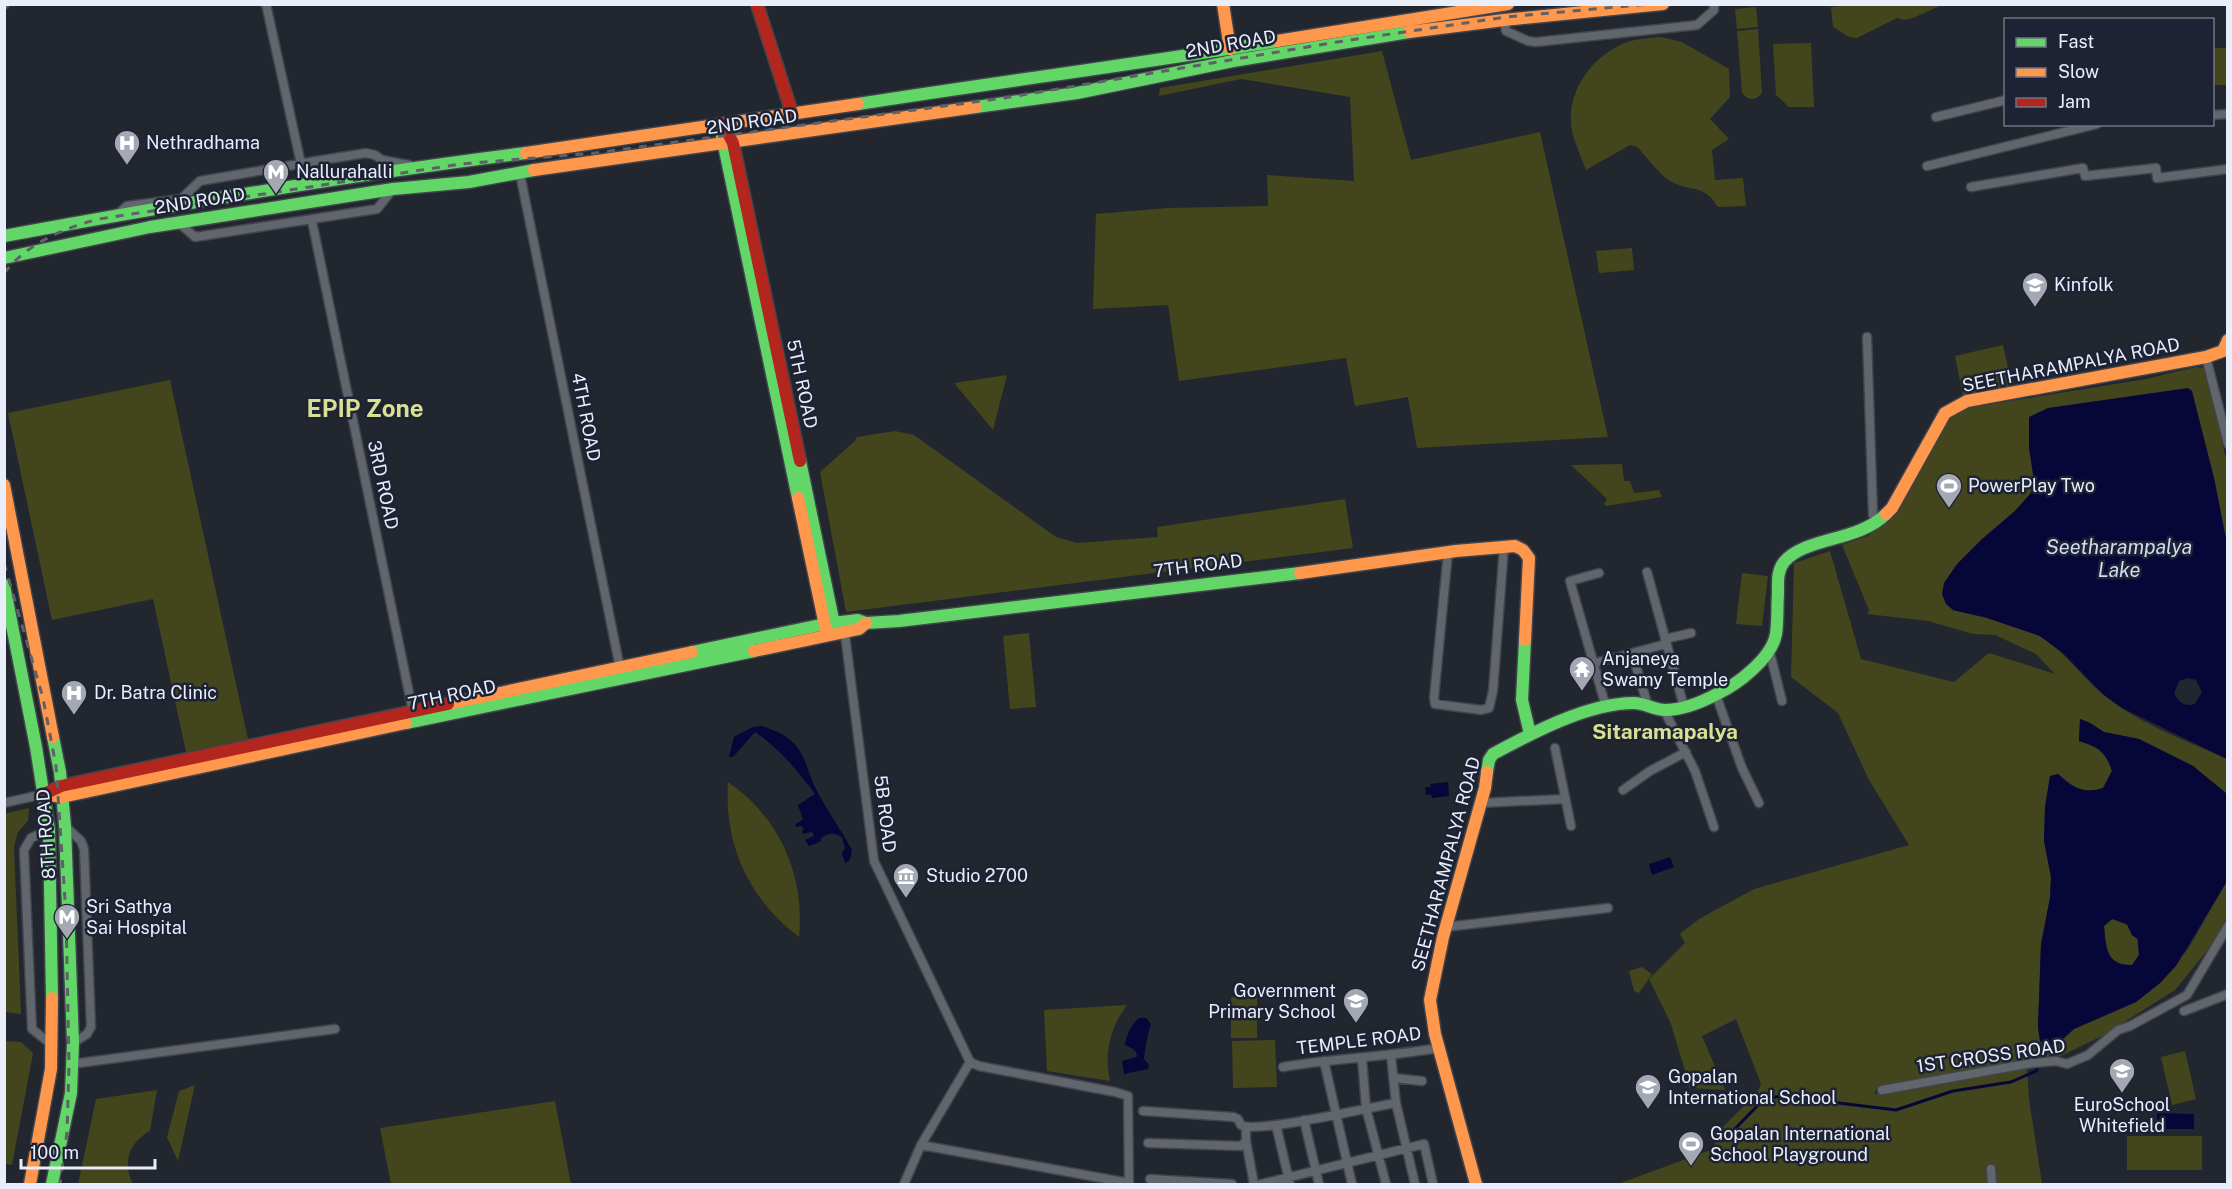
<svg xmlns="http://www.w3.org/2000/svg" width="2232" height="1189" viewBox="0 0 2232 1189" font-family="'Public Sans',sans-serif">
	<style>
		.green { fill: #43461c }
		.water { fill: #060639; fill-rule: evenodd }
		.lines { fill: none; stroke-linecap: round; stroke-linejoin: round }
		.stream { stroke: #060639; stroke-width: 3 }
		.street-casing { stroke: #41444c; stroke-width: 11 }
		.fast-casing { stroke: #41444c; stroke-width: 15 }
		.slow-casing { stroke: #41444c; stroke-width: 15 }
		.jam-casing { stroke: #41444c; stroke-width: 15 }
		.street { stroke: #61656c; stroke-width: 8 }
		.fast { stroke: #63d668; stroke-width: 12 }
		.slow { stroke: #ff974d; stroke-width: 12 }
		.jam { stroke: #b3261e; stroke-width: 12 }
		.rail { stroke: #5e6168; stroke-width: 3; stroke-dasharray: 8 8; stroke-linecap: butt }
		.labels { text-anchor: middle; stroke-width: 5; stroke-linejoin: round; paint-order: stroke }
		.street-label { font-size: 18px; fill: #e9eefa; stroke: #1d2334 }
		.poi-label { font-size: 18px; fill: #e9eefa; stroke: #1d2334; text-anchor: start }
		.water-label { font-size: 20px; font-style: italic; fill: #d2dbf1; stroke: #1d2334 }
		.quarter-label { font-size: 21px; font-weight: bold; fill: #dae092; stroke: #1d2334 }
		.district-label { font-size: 24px; font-weight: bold; fill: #dae092; stroke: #1d2334 }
	</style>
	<rect width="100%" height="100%" fill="#22262f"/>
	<path class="green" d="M1864,4H1942V5L1913,18L1904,20L1897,18L1857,38L1849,37L1833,27L1831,7Z
		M1756,7L1758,27L1737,29L1735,9Z
		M1758,29L1762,93C1756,101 1747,101 1742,92L1737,31Z
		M1661,37L1682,42L1729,69L1730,97L1710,119L1729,139L1712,150L1715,180L1743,178L1746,206L1718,207C1704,183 1691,193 1670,181C1658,173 1647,157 1637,147L1630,145L1586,170C1581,157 1575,144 1572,131C1565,95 1589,60 1620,45C1632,39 1648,38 1661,37Z
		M1811,43L1814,107H1789L1776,95L1773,44Z
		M2213,48H2227V85H2213Z
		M1382,51L1411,160L1540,132L1608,437L1417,448L1408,397L1355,406L1346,358L1179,381L1168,305L1093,309L1096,214L1168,208L1268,206L1267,175L1354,181L1350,97L1241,79L1159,96L1160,88Z
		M1632,248L1634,270L1599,273L1596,251Z
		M2003,345L2012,386L1963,396L1955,356Z
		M2196,367L2204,368L2227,463V544L2214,478L2202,433L2033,465L2034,481L2031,493L2015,511L1981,540L1953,610C1981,618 2015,621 2041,637C2066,652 2082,678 2105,696C2140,724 2187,741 2227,759V794L2193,766L2139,739L2104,732L2090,723L2080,719L2079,741C2099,747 2105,752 2112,771L2103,788C2082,794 2073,787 2058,774L2050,777L2045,807L2044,841L2051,877L2050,898L2041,944L2038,1027L2040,1041L2053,1047L2074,1029L2136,1002L2160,983L2188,949L2227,881V919L2215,941L2175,990L2104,1035L2059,1057L2027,1059L1876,1089L1875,1094L2027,1068L2029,1099L2042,1184H1618L1713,1149L1720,1130L1757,1093L1761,1084L1736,1019L1702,1036L1725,1090L1690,1088L1671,1024L1649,979L1685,943L1680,934L1699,919L1754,889L1909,845L1869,780L1838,713L1791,677L1794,563L1830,551L1861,659L1954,682L1989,653L2055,674L2036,654L1995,635L1973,634L1928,621L1867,614L1869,610L1842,545L1868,536L1889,518L1948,420L1967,408L2146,379Z
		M1007,375L993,430L954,383Z
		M170,380L248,739L186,752L153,599L52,620L8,413Z
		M895,431L914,435L1056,537L1077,543L1158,537L1157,527L1345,499L1353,548L846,612L820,472L855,441L857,437Z
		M1622,464L1624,481H1630L1634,493L1659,490L1662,497L1606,506L1604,504L1607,499L1571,465Z
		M1742,573L1768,576L1762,626L1736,624Z
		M1029,633L1036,707L1010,709L1003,636Z
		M728,782C780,818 805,875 799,937C749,899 724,845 728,782Z
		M29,808L28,821L18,832L14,847L21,1014L5,1012L4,814Z
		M2112,919L2127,925L2132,935L2137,939L2139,955L2132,965C2105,965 2106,947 2104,926Z
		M1642,967L1652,974L1639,993L1634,991L1629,971Z
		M1231,997H1257V1038H1231Z
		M1127,1005C1110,1028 1104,1053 1110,1081L1047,1071L1044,1010Z
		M1275,1040L1277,1087L1233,1088L1232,1041Z
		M5,1041L21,1042L33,1053L12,1165L5,1164Z
		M2185,1051L2196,1099L2172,1105L2161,1057Z
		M195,1085L178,1161L167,1137L179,1091Z
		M157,1090L150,1131C129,1142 122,1163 133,1184H78L96,1099Z
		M555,1101L571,1184H391L380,1128Z
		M2127,1136H2202V1170H2127Z"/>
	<path class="water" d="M2188,388L2192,391L2214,478L2227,544V759L2122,708L2104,695L2064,654L2040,636L1984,617L1953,610L1946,604L1942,594L1944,583L1957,564L1981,540L2015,511L2031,493L2034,481L2029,448V417L2048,408ZM2188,678L2196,680L2202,692L2195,704C2185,707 2179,703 2174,693L2179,681Z
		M2080,719L2090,723L2104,732L2139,739L2193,766L2227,794V881L2176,966L2160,983L2136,1002L2074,1029L2053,1048H2046L2040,1041L2038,1027L2041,944L2050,898L2051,877L2044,841L2045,807L2050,776L2058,774C2073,787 2082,795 2103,788L2112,771C2106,752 2099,747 2079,741ZM2112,919L2127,924L2132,935L2138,939L2139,955L2132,965C2106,966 2106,947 2104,926Z
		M761,726C775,730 787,735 797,747C806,758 808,772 814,785C825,808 840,828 852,850L850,860L845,863L842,853L845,848L842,837L832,833L822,837L820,842L809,846L805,840L814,836L812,832L803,834L802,831L804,830L802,826L796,827L795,824L803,820L798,805L815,794C797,770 780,749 755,732L733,757H729L734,737L753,727Z
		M1448,782L1449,796L1432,798L1431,794L1426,795L1425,787H1431L1430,784Z
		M1670,857L1674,867L1652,875L1649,864Z
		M1139,1018H1146L1151,1024C1147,1036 1145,1047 1144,1059L1149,1065L1148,1069L1124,1074L1122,1061L1137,1057C1137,1049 1131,1048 1125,1045C1126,1035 1132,1024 1139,1018Z
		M2157,1113L2194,1114V1129H2157Z"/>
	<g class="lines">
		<path class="stream" d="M1724,1140L1764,1099L1781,1096L1896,1110L1953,1091L2011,1082L2036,1071L2050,1045"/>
		<g class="street-casing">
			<path id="street" d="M266,4L301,164
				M4,5L5,4
				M1504,20L1506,31L1528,41L1536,42L1697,25L1714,10V4
				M2212,115L2228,114
				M1936,117L2006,100
				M1927,166L2097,124
				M520,174L620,668
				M1971,187L2083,168L2085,176L2156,168L2157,178L2228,169
				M119,213L127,206L181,199L200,181L316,161L366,153L375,155L382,160L409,165
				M312,221L414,717
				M179,223L195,237L377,209L393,189
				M1867,337L1873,515L1878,522
				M2206,357L2228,444
				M1448,552L1434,698L1435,704L1481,710L1489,708L1493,691L1504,547
				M1647,572L1684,707
				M1599,573L1570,581L1606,707
				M844,627L874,861L970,1062
				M1665,639L1691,633
				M1769,649L1782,701
				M1632,653L1648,706
				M1595,663L1666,644
				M1716,695L1742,768L1759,803
				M1664,710L1695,771L1714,827
				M1555,748L1571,826
				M1623,790L1650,771L1686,752
				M4,803L44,794
				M1480,803L1565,799
				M65,826L81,841L84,849L91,1027L87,1034L73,1043
				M49,830L31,838L24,850L32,1029L52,1045
				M1446,927L1608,908
				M2184,1011L2228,994
				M1391,1056L1396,1103L1415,1184
				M1362,1058L1366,1108L1386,1184
				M1324,1061L1352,1184
				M970,1062L979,1066L1115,1092L1128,1096L1129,1184
				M72,1064L335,1029
				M1283,1067C1335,1058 1387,1057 1438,1048
				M1394,1078L1422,1081
				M1882,1090L2032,1063L2056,1061L2067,1064L2088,1055L2118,1030L2130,1026L2187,995L2228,926
				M1143,1111L1233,1117L1238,1119L1241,1125C1257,1134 1370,1107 1396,1103
				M1304,1120L1319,1184
				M1276,1125L1290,1184
				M1246,1127V1141L1254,1184
				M1148,1143L1241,1146L1246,1141
				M921,1145L1129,1183
				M1991,1169L1992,1184
				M1150,1179L1232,1184
				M904,1184L921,1145L970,1062
				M1261,1184L1424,1144L1433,1184"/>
		</g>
		<g class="fast-casing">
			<path id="fast" d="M858,104C998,82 1138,64 1277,41
				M976,107L1077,93L1233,61L1409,32
				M722,136L798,498
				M4,236C177,204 351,175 526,153
				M4,258L150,227L393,189L469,182L534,170
				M800,461L835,629
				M4,585L36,747L49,830L52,998
				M1525,640L1522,700L1530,734
				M692,652L825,624L858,620L866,623L899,621L1300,573
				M406,723L754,651
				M1487,772L1489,760L1493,754C1532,733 1588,703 1634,703C1644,703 1655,710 1665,710C1682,710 1702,702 1717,694C1738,684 1772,658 1776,634C1778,620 1777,606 1778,593C1778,581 1777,571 1784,562C1805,537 1858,542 1886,514
				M52,1184L71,1093L73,1043L65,826L60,772L53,737"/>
		</g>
		<g class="slow-casing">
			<path id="slow" d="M1223,4L1230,49
				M1409,32L1504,20L1663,4
				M1277,41L1508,4
				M526,153L858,104
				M534,170L976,107
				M4,485L53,737
				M798,498L826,630
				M1886,514L1892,508L1945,413L1967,401L2206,357L2223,351L2228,340
				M1300,573L1456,551L1515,546L1523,550L1529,558L1525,640
				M754,651L859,629L866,623
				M448,704L692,652
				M44,794L62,797L406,723
				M30,1184L51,1069L52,998
				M1476,1184L1435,1034L1430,1000L1443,937L1485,788L1487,772"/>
		</g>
		<g class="jam-casing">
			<path id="jam" d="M757,4L792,113
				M723,124L733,143L800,461
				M44,794L61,786L448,704"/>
		</g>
		<use href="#street" class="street"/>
		<use href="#fast" class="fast"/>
		<use href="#slow" class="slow"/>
		<use href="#jam" class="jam"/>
		<path class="rail" d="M4,273C28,243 64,228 99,219L461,164L595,153L1004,98L1337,42L1506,17L1650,4
			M4,563L43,698L56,766L66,915L69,1065L67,1132L60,1184"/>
	</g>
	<defs>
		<g id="hospital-pin" transform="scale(1.35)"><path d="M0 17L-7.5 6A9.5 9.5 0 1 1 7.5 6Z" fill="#a3a8b3" stroke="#1d2334"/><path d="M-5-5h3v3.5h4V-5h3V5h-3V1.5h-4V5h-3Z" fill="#fff"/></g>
		<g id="metro-pin" transform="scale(1.35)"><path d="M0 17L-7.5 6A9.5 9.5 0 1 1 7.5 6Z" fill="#a3a8b3" stroke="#1d2334"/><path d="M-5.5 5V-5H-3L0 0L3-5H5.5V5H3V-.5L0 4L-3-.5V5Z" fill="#fff"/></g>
		<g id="school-pin" transform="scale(1.35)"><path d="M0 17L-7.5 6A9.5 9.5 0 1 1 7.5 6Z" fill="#a3a8b3" stroke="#1d2334"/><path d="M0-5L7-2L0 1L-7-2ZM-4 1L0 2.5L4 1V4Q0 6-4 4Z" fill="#fff"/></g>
		<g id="stadium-pin" transform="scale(1.35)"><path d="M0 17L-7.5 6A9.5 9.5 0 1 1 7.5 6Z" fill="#a3a8b3" stroke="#1d2334"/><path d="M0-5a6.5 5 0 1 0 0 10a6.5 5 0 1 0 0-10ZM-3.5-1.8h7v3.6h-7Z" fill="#fff"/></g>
		<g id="temple-pin" transform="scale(1.35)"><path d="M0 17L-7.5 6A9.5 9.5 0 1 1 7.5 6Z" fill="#a3a8b3" stroke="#1d2334"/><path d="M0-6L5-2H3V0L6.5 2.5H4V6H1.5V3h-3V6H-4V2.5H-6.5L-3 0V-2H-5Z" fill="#fff"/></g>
		<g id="museum-pin" transform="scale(1.35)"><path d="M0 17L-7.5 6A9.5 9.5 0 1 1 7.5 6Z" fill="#a3a8b3" stroke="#1d2334"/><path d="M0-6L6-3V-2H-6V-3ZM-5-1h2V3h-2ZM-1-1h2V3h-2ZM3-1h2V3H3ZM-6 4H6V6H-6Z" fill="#fff"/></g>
		<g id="university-pin" transform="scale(1.35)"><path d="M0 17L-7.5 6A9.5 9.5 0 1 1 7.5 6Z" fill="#a3a8b3" stroke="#1d2334"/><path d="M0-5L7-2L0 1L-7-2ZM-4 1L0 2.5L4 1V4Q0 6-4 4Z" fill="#fff"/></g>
	</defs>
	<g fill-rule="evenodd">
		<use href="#hospital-pin" x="127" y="143"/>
		<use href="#metro-pin" x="276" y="172"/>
		<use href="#school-pin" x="2035" y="285"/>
		<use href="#stadium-pin" x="1949" y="486"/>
		<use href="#temple-pin" x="1582" y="669"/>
		<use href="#hospital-pin" x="74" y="693"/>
		<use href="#museum-pin" x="906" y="876"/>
		<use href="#metro-pin" x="67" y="917"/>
		<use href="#school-pin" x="1356" y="1001"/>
		<use href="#school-pin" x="2122" y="1071"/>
		<use href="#university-pin" x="1648" y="1087"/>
		<use href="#stadium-pin" x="1691" y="1144"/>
	</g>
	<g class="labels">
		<g class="street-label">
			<text transform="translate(1231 44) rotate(-10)" y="6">2ND ROAD</text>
			<text transform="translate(752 122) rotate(-8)" y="6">2ND ROAD</text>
			<text transform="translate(200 201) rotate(-9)" y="6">2ND ROAD</text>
			<text transform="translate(2071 365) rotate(-11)" y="6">SEETHARAMPALYA ROAD</text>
			<text transform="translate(802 384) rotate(78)" y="6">5TH ROAD</text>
			<text transform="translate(586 417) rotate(79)" y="6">4TH ROAD</text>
			<text transform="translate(383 485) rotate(78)" y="6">3RD ROAD</text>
			<text transform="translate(1198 566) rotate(-7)" y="6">7TH ROAD</text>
			<text transform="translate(452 695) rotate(-12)" y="6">7TH ROAD</text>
			<text transform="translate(885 814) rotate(83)" y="6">5B ROAD</text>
			<text transform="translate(46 834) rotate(-94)" y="6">8TH ROAD</text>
			<text transform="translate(1446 864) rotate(-75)" y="6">SEETHARAMPALYA ROAD</text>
			<text transform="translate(1359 1041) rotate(-7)" y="6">TEMPLE ROAD</text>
			<text transform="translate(1991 1056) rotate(-8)" y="6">1ST CROSS ROAD</text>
		</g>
		<g class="poi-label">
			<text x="146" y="149">Nethradhama</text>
			<text x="296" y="178">Nallurahalli</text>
			<text x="2054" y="291">Kinfolk</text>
			<text x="1968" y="492">PowerPlay Two</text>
			<text x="1602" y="665">Anjaneya<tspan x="1602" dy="21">Swamy Temple</tspan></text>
			<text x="94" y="699">Dr. Batra Clinic</text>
			<text x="926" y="882">Studio 2700</text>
			<text x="86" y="913">Sri Sathya<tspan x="86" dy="21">Sai Hospital</tspan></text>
			<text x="1336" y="997" text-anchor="end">Government<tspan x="1336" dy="21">Primary School</tspan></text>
			<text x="1668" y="1083">Gopalan<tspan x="1668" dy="21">International School</tspan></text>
			<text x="2122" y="1111" text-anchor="middle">EuroSchool<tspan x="2122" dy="21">Whitefield</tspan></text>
			<text x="1710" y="1140">Gopalan International<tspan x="1710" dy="21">School Playground</tspan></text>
		</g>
		<g class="water-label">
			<text x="2119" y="554">Seetharampalya<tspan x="2119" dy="23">Lake</tspan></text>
		</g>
		<g class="quarter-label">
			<text x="1665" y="739">Sitaramapalya</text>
		</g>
		<g class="district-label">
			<text x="365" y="417">EPIP Zone</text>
		</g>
	</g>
	<rect width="2232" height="1189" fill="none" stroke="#e9eefa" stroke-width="12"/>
	<rect x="2004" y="18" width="210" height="108" fill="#1d2334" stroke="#6f7483" stroke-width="1.5"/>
	<rect x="2016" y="38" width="30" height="9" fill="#63d668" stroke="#6f7483" stroke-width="1.5"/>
	<text x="2058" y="48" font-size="18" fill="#e9eefa">Fast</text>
	<rect x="2016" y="68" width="30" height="9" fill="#ff974d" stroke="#6f7483" stroke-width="1.5"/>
	<text x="2058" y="78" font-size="18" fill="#e9eefa">Slow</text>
	<rect x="2016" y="98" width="30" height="9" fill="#b3261e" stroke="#6f7483" stroke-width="1.5"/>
	<text x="2058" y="108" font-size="18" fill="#e9eefa">Jam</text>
	<path d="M21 1159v9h134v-9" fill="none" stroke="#e9eefa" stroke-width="3"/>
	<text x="30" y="1159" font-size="18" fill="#e9eefa" stroke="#1d2334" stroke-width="4.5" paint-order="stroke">100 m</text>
</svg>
